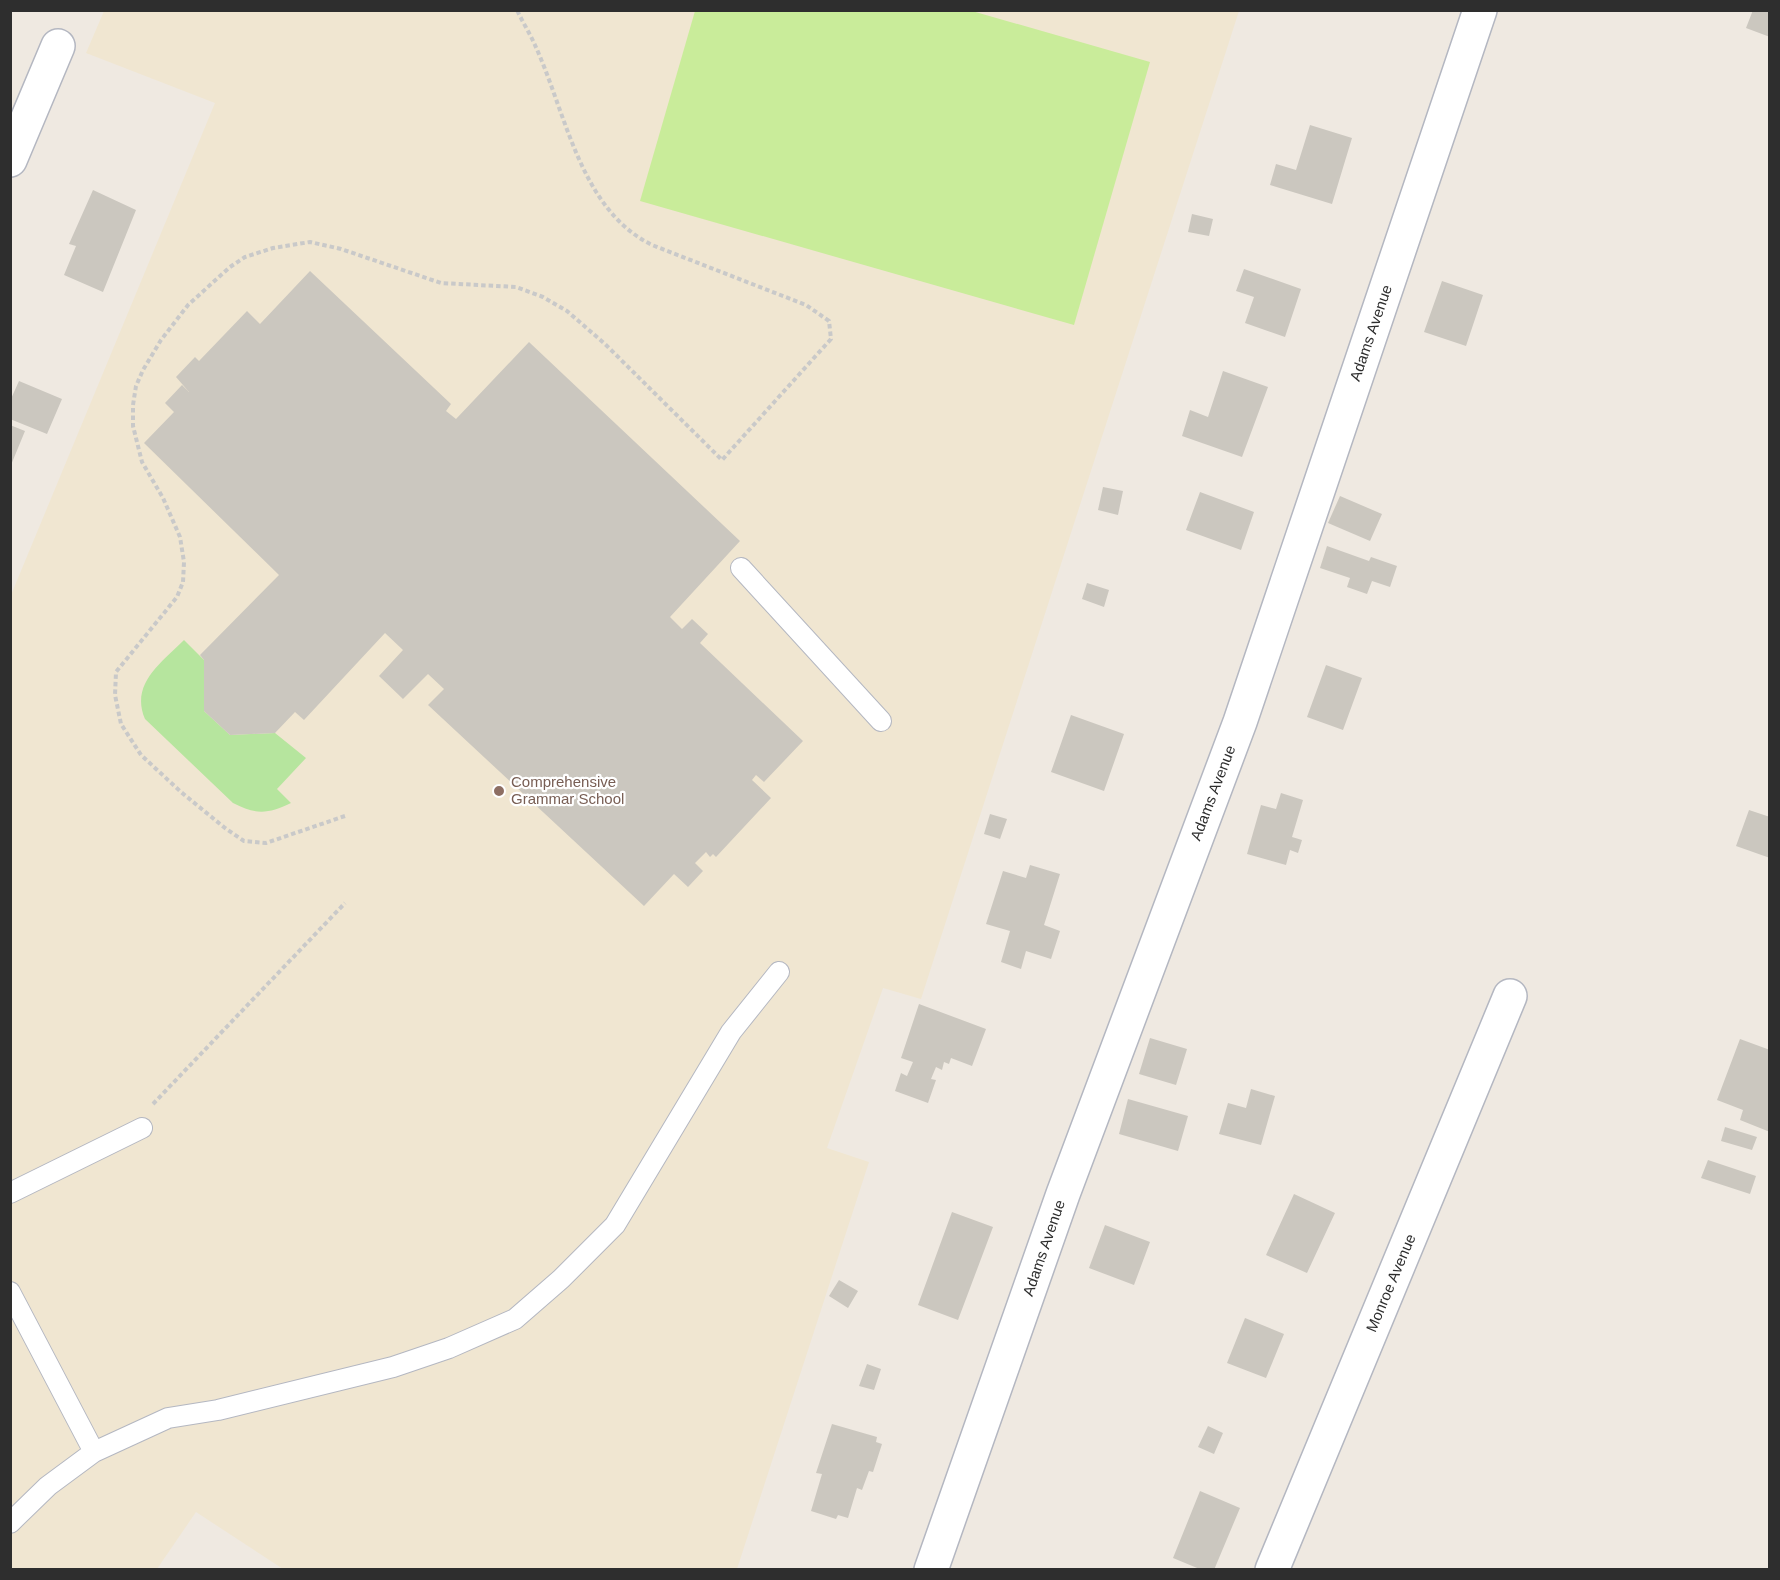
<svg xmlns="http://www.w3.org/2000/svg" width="1780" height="1580" viewBox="0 0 1780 1580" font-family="Arial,sans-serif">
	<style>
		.education { fill: #f0e6d1 }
		.green { fill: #b6e59e }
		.pitch { fill: #c9ec9a }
		.building { fill: #cbc7bf }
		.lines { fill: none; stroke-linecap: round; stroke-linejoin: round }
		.lane-casing { stroke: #b4b7c1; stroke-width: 22 }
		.street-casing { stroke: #b4b7c1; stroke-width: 36 }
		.path { stroke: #c9c9c9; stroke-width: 4; stroke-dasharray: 4.5 3; stroke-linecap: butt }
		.lane { stroke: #fff; stroke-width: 20 }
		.street { stroke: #fff; stroke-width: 33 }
		.education-dot { fill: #8d6e63; stroke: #fff; stroke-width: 2 }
		.labels { text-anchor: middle; stroke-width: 4.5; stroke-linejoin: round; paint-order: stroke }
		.street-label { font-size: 15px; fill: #2e2e2e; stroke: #fff }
		.education-label { font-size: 15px; fill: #785e54; stroke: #fff; text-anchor: start }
	</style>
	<rect width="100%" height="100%" fill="#efe9e1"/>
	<path class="education" d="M104,11H1239L921,999L883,988L827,1148L869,1162L737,1569H283L196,1512L157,1569L11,1570V595L215,103L86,53Z"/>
	<path class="green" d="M184,640L204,660V711L230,735L275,733L306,758L277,789L291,803C268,814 256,815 233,803L145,719C130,684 161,663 184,640Z"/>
	<path class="pitch" d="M695,11H972L1150,62L1074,325L640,201Z"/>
	<path class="building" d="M1753,10H1770V37L1746,28Z
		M1310,125L1352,138L1332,204L1270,185L1276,164L1296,170Z
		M93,190L136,210L103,292L64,275L76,246L69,244Z
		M1192,214L1213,219L1209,236L1188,232Z
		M1244,269L1301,289L1285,337L1245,323L1254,297L1236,291Z
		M310,271L451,404L446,411L456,419L529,342L740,541L670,617L682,629L692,619L708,634L700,643L803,741L764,782L756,775L752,780L771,798L716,857L713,854L710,857L706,852L695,863L703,871L688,887L674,874L644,906L428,705L444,689L428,674L403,699L379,676L403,650L385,633L304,720L295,712L275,733L230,735L204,711V660L200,655L279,575L144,443L174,412L165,403L182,385L189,392L176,377L195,357L199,361L247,311L260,324Z
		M1442,281L1483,295L1466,346L1424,332Z
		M1223,371L1268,387L1242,457L1182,436L1190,410L1208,417Z
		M19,381L62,399L47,434L10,419V401Z
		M10,425L25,431L11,465H10Z
		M1103,487L1123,491L1118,515L1098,510Z
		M1200,492L1254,512L1241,550L1186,530Z
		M1340,496L1382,514L1370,541L1328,523Z
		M1327,546L1369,561L1371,557L1397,566L1390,587L1372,581L1367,594L1347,587L1350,578L1320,568Z
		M1087,583L1109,590L1104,607L1082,599Z
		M1326,665L1362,678L1343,730L1307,717Z
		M1071,715L1124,734L1104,791L1051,772Z
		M1281,793L1303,800L1292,837L1302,840L1298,853L1290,850L1286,865L1247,854L1261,805L1276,809Z
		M1749,810L1770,817V858L1736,846Z
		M990,814L1007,819L1000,839L984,834Z
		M1030,865L1060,874L1044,925L1060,931L1051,959L1026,951L1021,969L1001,962L1010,931L986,924L1003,871L1026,878Z
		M919,1004L986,1029L972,1066L951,1058L949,1064L944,1062L942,1070L936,1067L931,1079L936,1080L928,1103L895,1091L901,1073L907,1076L913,1062L901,1058Z
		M1150,1038L1187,1049L1176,1085L1139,1074Z
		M1740,1039L1770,1050V1132L1740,1120L1743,1110L1717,1100Z
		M1251,1089L1275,1096L1261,1145L1219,1134L1228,1103L1246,1108Z
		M1128,1099L1188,1116L1178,1151L1119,1134Z
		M1725,1127L1757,1137L1752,1150L1721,1141Z
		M1708,1160L1756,1176L1750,1194L1701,1178Z
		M1294,1194L1335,1213L1307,1273L1266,1255Z
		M952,1212L993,1227L958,1320L918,1305Z
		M1105,1225L1150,1242L1134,1285L1089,1268Z
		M839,1280L858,1291L848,1308L829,1296Z
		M1245,1318L1284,1334L1266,1378L1227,1363Z
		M867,1364L881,1369L874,1390L859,1386Z
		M832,1424L877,1437L876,1442L882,1444L873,1472L869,1471L862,1490L857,1488L848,1518L838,1515L836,1519L811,1511L822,1474L816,1473Z
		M1208,1426L1223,1433L1214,1454L1198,1447Z
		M1200,1491L1240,1508L1214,1570H1202L1173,1558Z"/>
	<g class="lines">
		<g class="lane-casing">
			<path id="lane" d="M741,568L881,721
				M10,1193L142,1128
				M10,1292L94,1452
				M10,1523L48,1486L94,1452L168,1418L218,1410L393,1367L449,1348L515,1319L561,1279L615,1225L731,1032L779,972"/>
		</g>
		<g class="street-casing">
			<path id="street" d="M10,160L58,46
				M931,1570L1063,1194L1240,722L1480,10
				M1272,1570L1510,996"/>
		</g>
		<path class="path" d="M345,816L266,843L244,841L225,828L181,792L141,755L121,724L115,695L116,672L177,597L183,582L184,562L180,537L163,498L142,462L133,426V405L136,386L143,370L161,340L188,305L230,267L245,257L273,248L310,242L341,249L441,283L516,287L543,297L567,311L605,344L722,460L831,339L829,321L806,305L652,245C579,209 566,111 534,43C529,32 522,21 517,10
			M153,1104L345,903"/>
		<use href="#lane" class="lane"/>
		<use href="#street" class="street"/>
	</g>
	<circle class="education-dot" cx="499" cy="791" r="6"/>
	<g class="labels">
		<g class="street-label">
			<text transform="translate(1371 333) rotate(-71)" y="5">Adams Avenue</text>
			<text transform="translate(1213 793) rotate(-69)" y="5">Adams Avenue</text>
			<text transform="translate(1044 1248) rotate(-71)" y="5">Adams Avenue</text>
			<text transform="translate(1391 1283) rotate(-67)" y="5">Monroe Avenue</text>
		</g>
		<g class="education-label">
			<text x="511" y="787">Comprehensive<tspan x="511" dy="17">Grammar School</tspan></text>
		</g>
	</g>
	<rect width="1780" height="1580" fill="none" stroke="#2e2e2e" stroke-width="24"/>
</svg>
